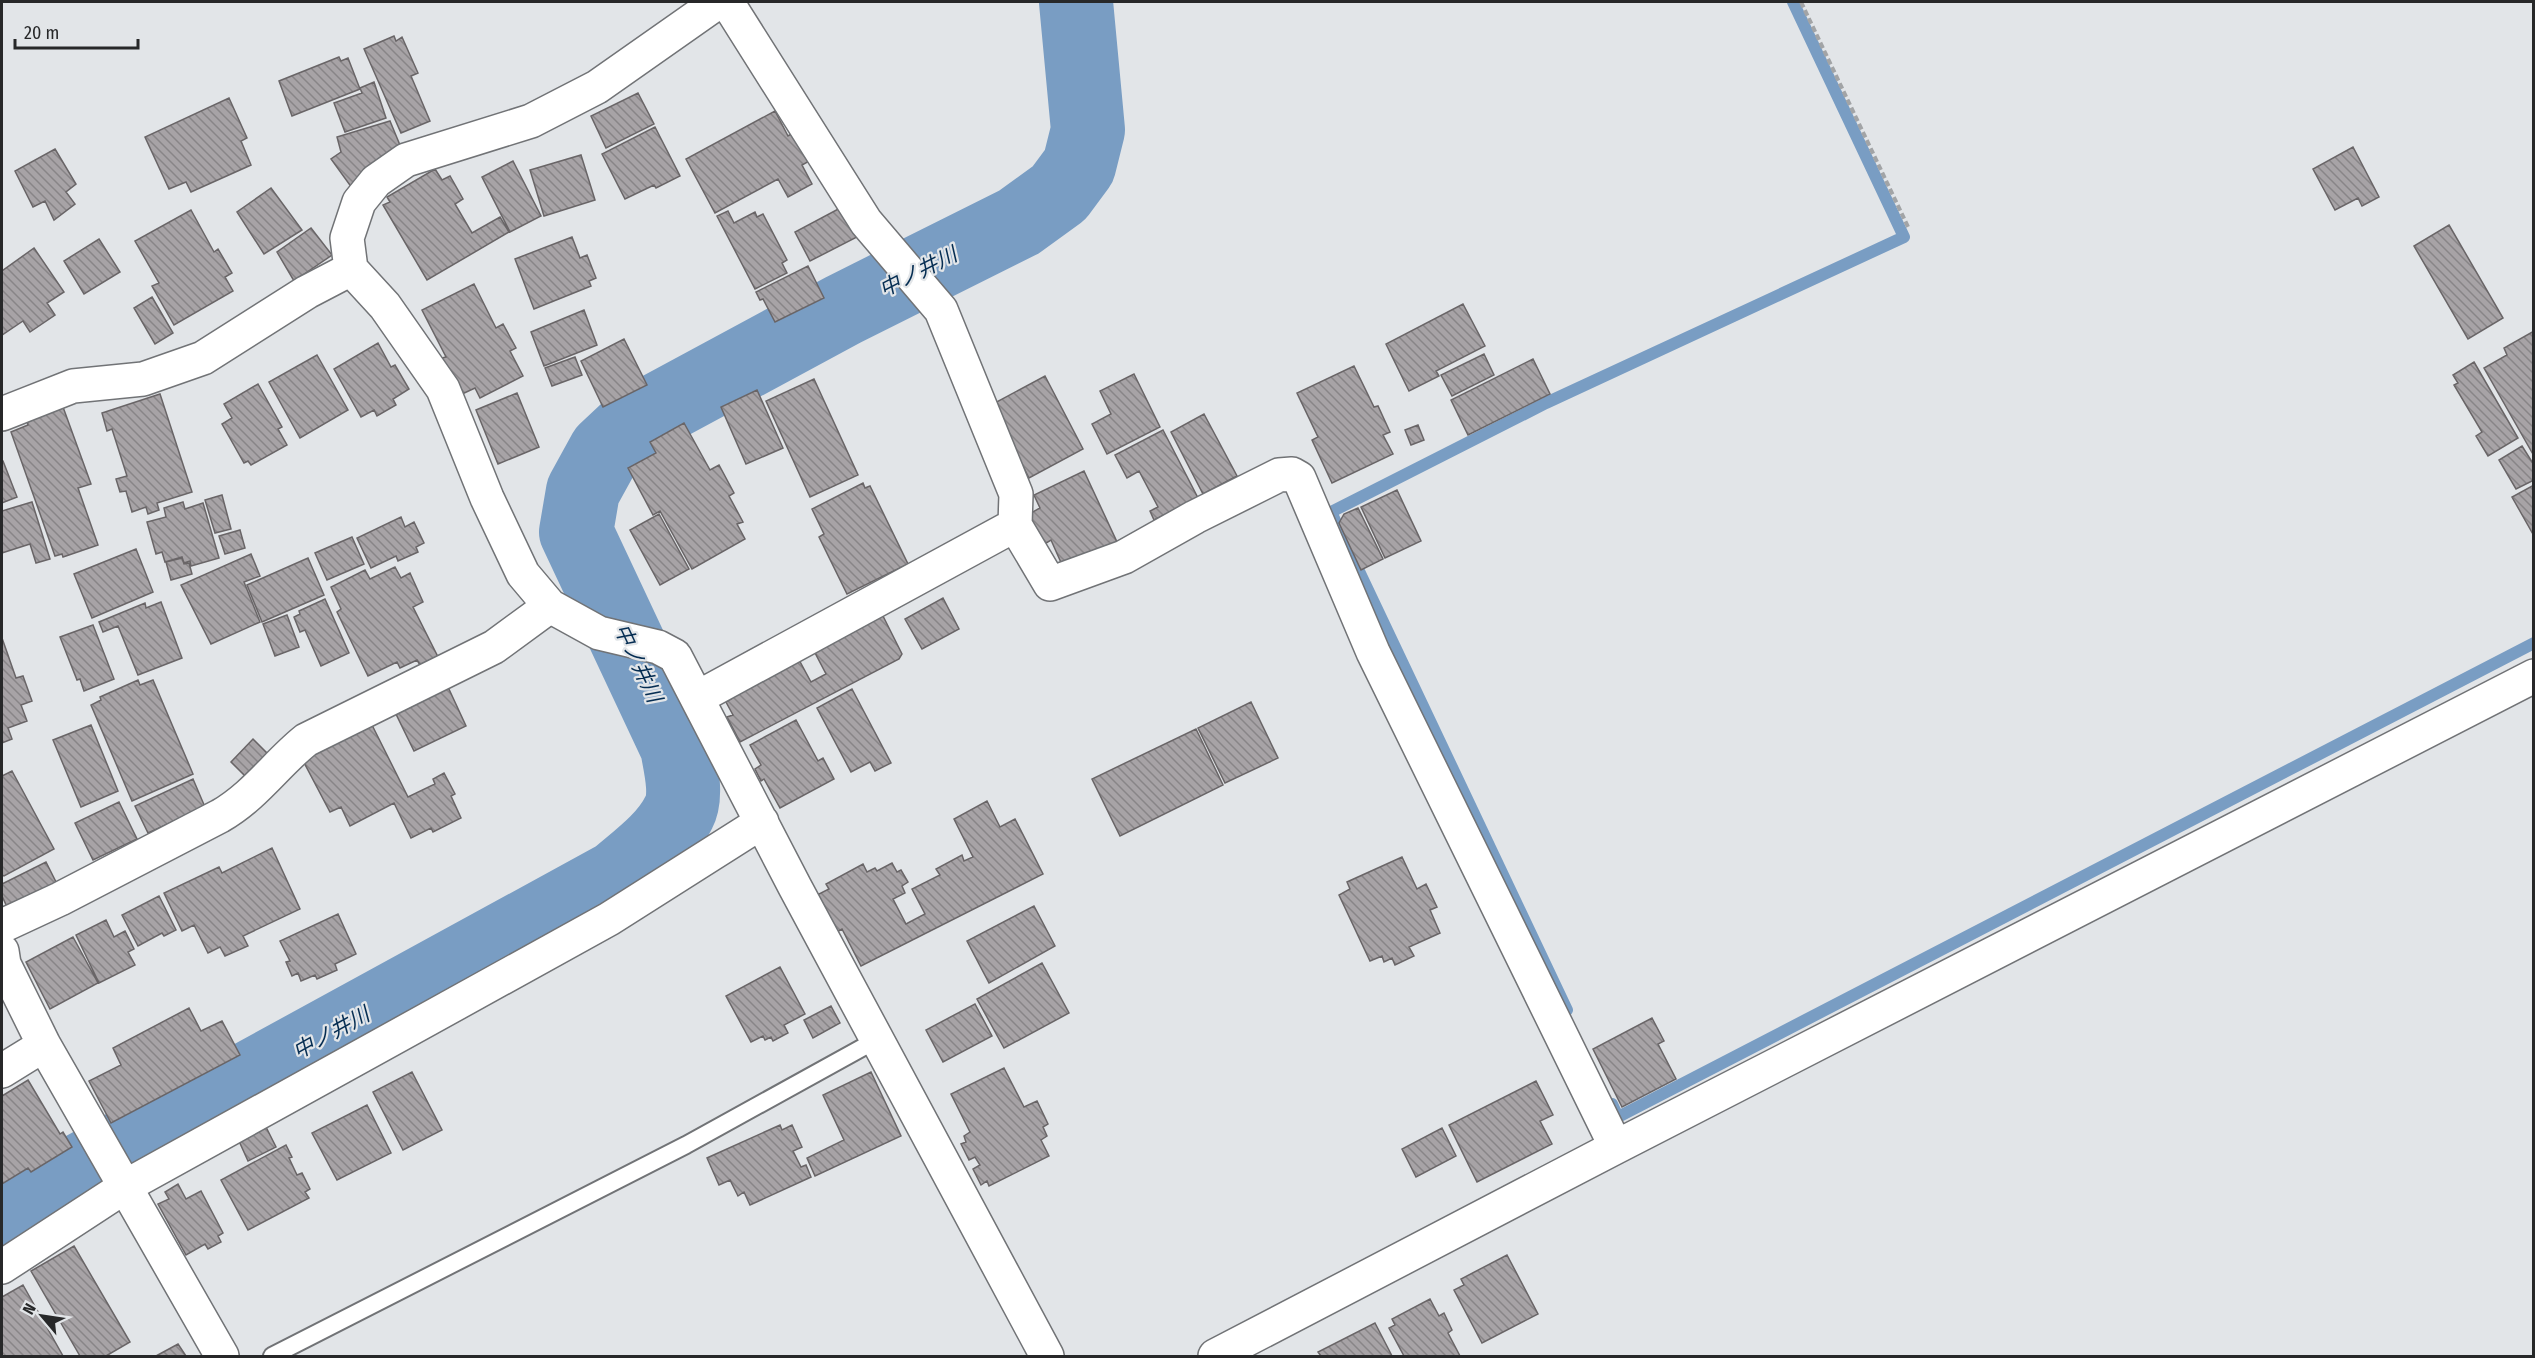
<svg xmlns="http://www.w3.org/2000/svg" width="2535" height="1358" viewBox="0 0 2535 1358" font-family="'Fira Sans Condensed','Noto Sans JP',sans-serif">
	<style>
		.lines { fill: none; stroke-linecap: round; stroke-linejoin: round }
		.stream { stroke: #799dc3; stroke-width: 12 }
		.river { stroke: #799dc3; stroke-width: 74 }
		.building { fill: url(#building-back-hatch); stroke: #696567; stroke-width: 1.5 }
		.lane-casing { stroke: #717376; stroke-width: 20 }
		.street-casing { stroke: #717376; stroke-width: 36 }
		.path { stroke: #a2a4a6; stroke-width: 4; stroke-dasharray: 6 3; stroke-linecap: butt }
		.lane { stroke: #fff; stroke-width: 16 }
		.street { stroke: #fff; stroke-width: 33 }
		.labels { text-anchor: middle; stroke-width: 4.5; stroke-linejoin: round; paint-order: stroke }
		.water-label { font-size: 21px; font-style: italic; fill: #052d52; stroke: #e2e5e8 }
	</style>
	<defs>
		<pattern id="building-back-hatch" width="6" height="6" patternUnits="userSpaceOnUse" patternTransform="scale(1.5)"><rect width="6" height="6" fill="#a7a3a6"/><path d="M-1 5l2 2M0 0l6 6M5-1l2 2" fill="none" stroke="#888587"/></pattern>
	</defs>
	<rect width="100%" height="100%" fill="#e2e5e8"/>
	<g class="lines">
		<path class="stream" d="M1567,1010L1331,512L1546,403L1904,237L1793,2
			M1612,1104L1618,1117L2534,643"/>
		<path class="river" d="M2,1222L81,1170L617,877C639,858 666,839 679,812C688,795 680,765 677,747L576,532L583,491L605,451L637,421L843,310L1019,222L1059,193L1079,166L1088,130L1076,2"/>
	</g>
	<path class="building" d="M394,36L396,41L402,37L418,73L411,76L430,121L401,133L364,49Z
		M339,57L341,61L348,58L360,89L292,116L279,81Z
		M374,82L386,118L345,132L334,103L362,93L360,88Z
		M638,93L654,124L606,148L591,116Z
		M229,98L247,138L241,141L251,165L191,192L186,182L169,189L145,137Z
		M775,111L788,136L796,131L811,160L802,165L812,184L788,197L778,179L715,213L686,159Z
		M390,121L402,150L352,188L331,159L341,152L337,137Z
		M655,127L680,176L656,188L654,185L625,199L602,154Z
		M2353,147L2379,197L2362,206L2358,198L2335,210L2313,169Z
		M55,149L76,184L66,192L75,204L54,220L45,201L33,207L15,171Z
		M581,155L595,200L544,216L530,170Z
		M513,161L541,216L510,232L482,177Z
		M435,169L442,180L450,176L463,199L455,204L472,233L500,217L509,232L427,280L383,205L390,202L387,197Z
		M271,188L302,230L264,254L237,212Z
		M842,207L857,237L810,261L795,232Z
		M191,210L214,252L218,249L232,273L225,277L233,291L174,325L152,286L159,283L135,241Z
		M728,211L734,223L755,212L757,217L763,214L787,260L782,263L787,273L755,289L717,216Z
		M2449,225L2503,318L2468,339L2414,246Z
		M311,228L332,255L294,281L277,252Z
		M572,237L580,258L587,255L596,278L589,281L591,286L534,309L515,259Z
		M99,239L120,272L84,294L64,261Z
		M34,248L64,292L47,303L55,315L30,332L23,321L2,335V271Z
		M808,266L824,298L775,322L763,299L760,300L756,292Z
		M474,284L496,328L503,324L516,348L510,351L523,376L480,398L475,388L460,395L442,358L446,357L422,310Z
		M152,297L173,333L155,344L134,308Z
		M1463,304L1485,346L1436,371L1439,376L1409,391L1386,344Z
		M584,310L597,345L544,366L531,332Z
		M2534,331V456L2484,368L2507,355L2504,348Z
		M624,339L647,385L603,407L581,361Z
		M378,343L391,367L395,365L409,389L393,399L396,405L377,416L374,410L361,417L334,369Z
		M1484,354L1494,375L1452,396L1441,375Z
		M317,355L348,410L300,438L269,382Z
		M575,357L582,375L552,386L545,368Z
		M1533,359L1550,394L1468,435L1451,400Z
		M2474,362L2518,438L2488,456L2476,436L2482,432L2454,385L2458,383L2453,375Z
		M1354,366L1374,407L1378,406L1390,432L1383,435L1393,454L1332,483L1312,440L1318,437L1297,393Z
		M1134,374L1160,427L1107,454L1092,424L1111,414L1100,391Z
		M1045,376L1083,449L1029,478L991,405Z
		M814,379L858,475L810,497L766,401Z
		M258,384L282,427L278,429L287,445L251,465L248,461L244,463L222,424L232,418L224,404Z
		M757,390L783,448L746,464L721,407Z
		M517,393L539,447L498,464L476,410Z
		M160,394L192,492L157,503L159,510L148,514L146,507L132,512L126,491L120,492L116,479L127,476L112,429L107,431L102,413Z
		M63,407L91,484L78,488L98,545L63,557L62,554L55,556L11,432L28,425L27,420Z
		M1204,414L1237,476L1203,494L1171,432Z
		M684,423L710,470L719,465L734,493L729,496L743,522L737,524L745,539L692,569L660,511L653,515L628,468L656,453L650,442Z
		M1418,425L1424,440L1411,445L1405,430Z
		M1163,430L1198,498L1154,520L1150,511L1158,507L1139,471L1127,478L1115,455Z
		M2522,446L2534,465V480L2516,489L2499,460Z
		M2,461H3L17,497L2,503Z
		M1084,471L1117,542L1063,567L1051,540L1043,545L1029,514L1040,508L1034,495Z
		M863,483L865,488L870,486L908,564L847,594L819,537L824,534L812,509Z
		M2534,485V536L2512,497Z
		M1397,490L1421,541L1385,558L1361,507Z
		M222,495L231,529L215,533L205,500Z
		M32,502L50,559L36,563L30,544L2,553V511Z
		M183,502L185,509L203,503L219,558L191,566L190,561L184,563L182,557L165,562L162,552L156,554L147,522L166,517L164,508Z
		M1358,508L1383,559L1361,570L1339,523L1344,514Z
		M659,514L689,569L660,585L630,530Z
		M401,517L405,527L414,522L424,543L416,547L418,552L398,561L396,556L371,568L357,538Z
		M240,530L245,548L225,554L219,536Z
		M352,537L364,564L327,580L315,553Z
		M136,549L153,592L92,618L74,574Z
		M251,554L260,576L244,582L260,622L211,644L181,585Z
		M182,558L184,564L189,563L192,574L171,580L166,562Z
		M308,558L324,595L262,622L247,585Z
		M395,567L401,578L410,573L423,602L413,607L438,657L420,665L417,660L400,668L397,662L368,676L337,612L341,609L331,587L365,570L370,579Z
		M943,598L959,629L922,649L905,619Z
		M325,599L349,653L321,666L305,630L300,632L294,617L300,614L299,611Z
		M161,602L182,658L138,675L118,626L103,632L99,622L145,603L146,608Z
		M882,614L902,654L899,659L740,742L727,717L733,715L726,702L731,699L729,694L798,658L811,682L826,674L812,647Z
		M287,615L299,647L275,656L263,624Z
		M93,625L114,679L84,691L80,679L77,680L60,637Z
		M2,638L16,678L23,676L32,701L21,705L27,721L8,728L12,739L2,743Z
		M138,680L140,685L153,680L193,774L132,801L91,705L101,700L100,697Z
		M448,687L466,726L414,751L395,712Z
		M852,689L891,763L875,771L870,762L851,772L817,708Z
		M1251,702L1278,758L1225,783L1198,728Z
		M369,719L408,797L435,784L433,779L444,773L455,794L451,796L461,818L433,832L431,828L411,838L394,803L350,826L341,807L330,812L300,755Z
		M796,720L818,761L823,758L834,779L780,808L764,779L761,781L755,769L761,765L750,745Z
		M91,725L118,791L81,807L53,740Z
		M1196,729L1223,785L1120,836L1092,779Z
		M253,739L270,756L248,779L231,762Z
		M12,771L54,849L4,876L2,875V776Z
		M193,779L205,807L148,833L135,806Z
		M987,801L1000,827L1015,819L1043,874L861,966L842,929L835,933L815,896L829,889L826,884L863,864L867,872L875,868L877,871L892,863L897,872L901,870L908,882L902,886L905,893L893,899L906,924L925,914L912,889L940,875L936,869L962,855L964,861L973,857L954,819Z
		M119,802L137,839L93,860L75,823Z
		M272,848L300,909L243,936L248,946L225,956L220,947L208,953L194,925L182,931L164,893L219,867L222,873Z
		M1402,857L1417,889L1426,884L1437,907L1430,910L1440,933L1409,947L1414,956L1395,965L1392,958L1384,962L1382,956L1370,961L1339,895L1350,889L1347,882Z
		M46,862L57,884L8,909L2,896V884Z
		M159,896L176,930L164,936L162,933L138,946L122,915Z
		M1034,906L1055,946L989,983L967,941Z
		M338,914L356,954L335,964L337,970L317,979L315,975L301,981L298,973L292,976L286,962L290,961L280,941Z
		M106,920L114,937L125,931L134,949L128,952L135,965L99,983L76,935Z
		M73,937L98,983L50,1009L26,962Z
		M1042,963L1069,1013L1004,1048L977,999Z
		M780,967L805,1014L784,1025L788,1033L773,1041L771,1037L765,1040L763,1036L751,1042L726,996Z
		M975,1004L992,1036L943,1062L926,1030Z
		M831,1006L840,1023L813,1038L804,1020Z
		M189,1008L201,1031L222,1021L240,1055L111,1123L89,1081L121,1065L113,1048Z
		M1652,1018L1664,1041L1658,1044L1676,1079L1622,1107L1593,1049Z
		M1004,1068L1024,1107L1037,1101L1048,1124L1043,1127L1047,1136L1041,1140L1049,1156L989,1186L987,1181L981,1185L973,1169L980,1165L975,1157L969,1160L961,1144L966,1142L964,1136L970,1132L951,1094Z
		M412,1072L442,1130L403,1150L373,1092Z
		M871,1072L901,1136L815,1176L807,1158L844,1140L823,1095Z
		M28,1080L60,1134L63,1132L72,1147L31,1172L28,1168L2,1184V1096Z
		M1536,1081L1553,1115L1540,1121L1552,1144L1477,1182L1449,1125Z
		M367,1105L391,1153L337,1180L312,1133Z
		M780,1125L782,1130L792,1125L802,1147L793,1151L801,1167L806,1165L811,1177L750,1205L744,1192L738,1196L730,1180L719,1185L707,1158Z
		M266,1127L276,1147L248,1161L239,1141Z
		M1442,1128L1456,1156L1416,1177L1402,1149Z
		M286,1145L292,1157L289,1158L297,1175L302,1173L310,1189L305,1192L309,1198L248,1230L221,1180Z
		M178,1184L186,1199L201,1191L223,1233L218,1236L221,1242L208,1249L205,1244L186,1255L158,1204L169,1199L165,1192Z
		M74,1246L130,1342L106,1356H80L31,1271Z
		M1507,1255L1538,1314L1482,1343L1454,1290L1464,1285L1461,1279Z
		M23,1285L63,1356H2V1297Z
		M1430,1299L1439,1316L1444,1313L1452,1330L1448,1333L1460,1356H1404L1389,1328L1395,1325L1392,1319Z
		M1375,1323L1392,1356H1321L1318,1352Z
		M178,1344L186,1356H156Z"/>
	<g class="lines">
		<g class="lane-casing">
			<path id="lane" d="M272,1356L686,1145L878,1039"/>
		</g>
		<g class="street-casing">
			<path id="street" d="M727,2L866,222L941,310L1016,494L1015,525L1050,584L1124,557L1195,517L1279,475L1292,474L1299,478L1373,652L1616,1147
				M351,269L385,306L443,389L487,498L523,574L550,606L599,633L658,647L675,656L795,887L1047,1356
				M2,414L73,386L143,379L203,358L307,292L351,269L347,238L359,202L376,181L406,160L531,121L597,87L718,2
				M697,698L1015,525
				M2,926L60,899L220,816C255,796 276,764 306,740L494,647L550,606
				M2,951L4,964L44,1045L222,1356
				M2,1071L44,1045
				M2,1267L126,1186L609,919L762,822
				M1215,1356L1616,1147L2534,676"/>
		</g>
		<path class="path" d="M1801,2L1909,229"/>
		<use href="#lane" class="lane"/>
		<use href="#street" class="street"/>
	</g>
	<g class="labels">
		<g class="water-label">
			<text transform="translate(918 272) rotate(-27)" y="7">中ノ井川</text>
			<text transform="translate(638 663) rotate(65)" y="7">中ノ井川</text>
			<text transform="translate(331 1033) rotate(-29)" y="7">中ノ井川</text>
		</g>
	</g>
	<rect width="2535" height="1358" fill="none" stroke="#272829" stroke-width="6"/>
	<g transform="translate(42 1316) rotate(299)" stroke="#e2e5e8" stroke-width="4.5" paint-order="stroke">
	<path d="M0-4.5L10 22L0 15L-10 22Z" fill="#272829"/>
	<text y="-9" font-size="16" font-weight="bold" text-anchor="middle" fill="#272829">N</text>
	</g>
	<path d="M15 39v9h123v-9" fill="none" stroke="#272829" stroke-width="3"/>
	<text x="24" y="39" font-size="18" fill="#272829" stroke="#e2e5e8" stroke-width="4.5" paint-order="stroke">20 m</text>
</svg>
